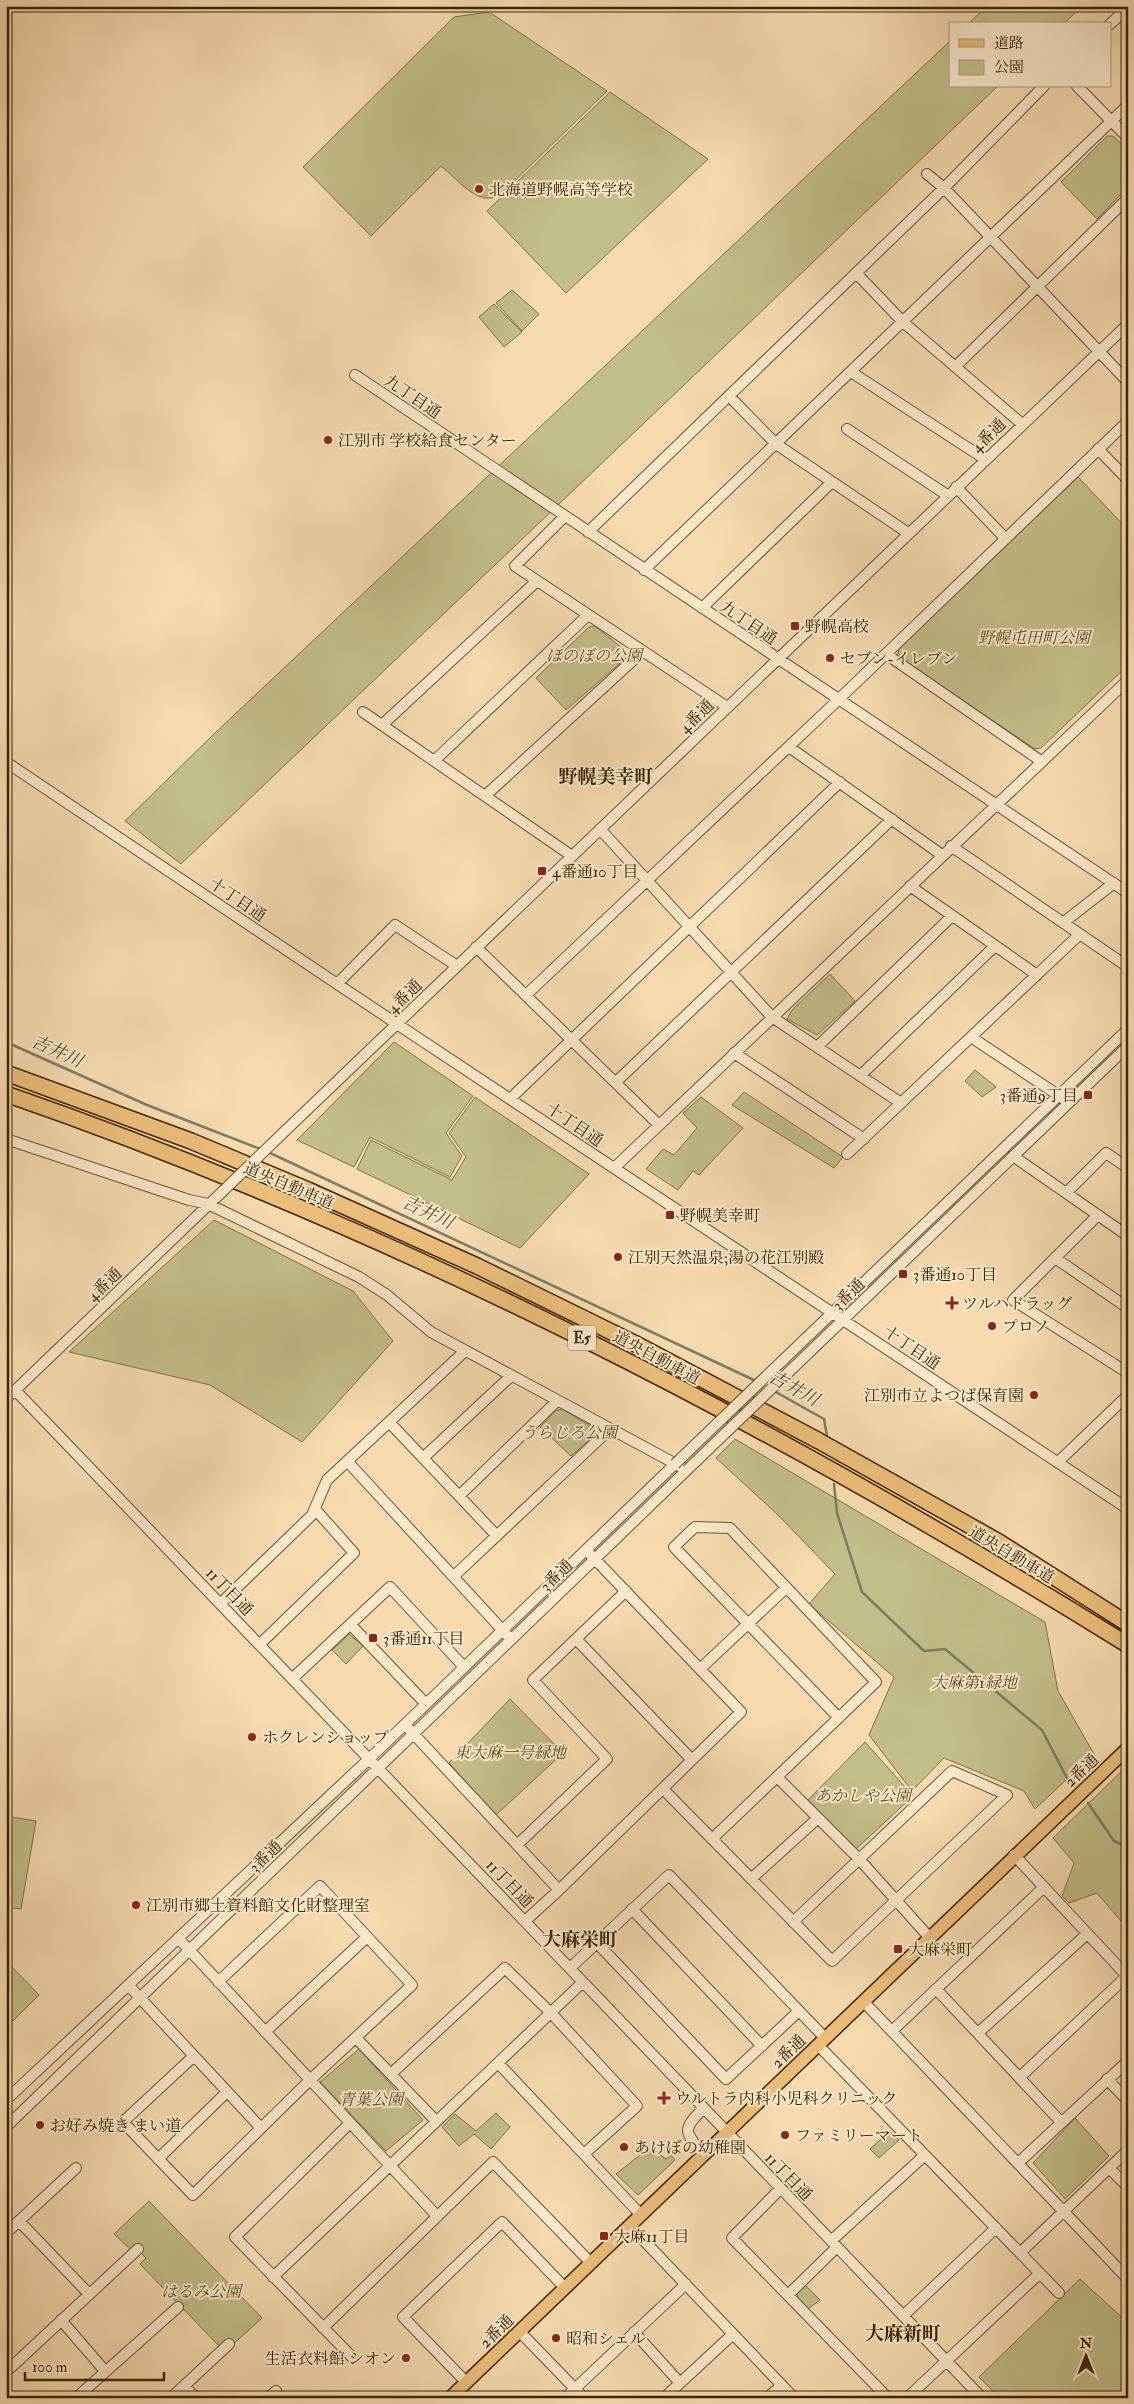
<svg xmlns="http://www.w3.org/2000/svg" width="1134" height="2404" viewBox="0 0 1134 2404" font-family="'IM FELL Double Pica','Noto Serif JP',serif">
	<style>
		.green { fill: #c2be87; stroke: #807246 }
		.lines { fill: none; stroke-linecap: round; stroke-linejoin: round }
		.stream { stroke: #777f69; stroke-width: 2.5 }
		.minor-casing { stroke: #6c5330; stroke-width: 12 }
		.major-casing { stroke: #3d2605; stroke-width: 15 }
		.highway-casing { stroke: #3d2605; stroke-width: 18 }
		.minor { stroke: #fae8cb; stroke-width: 10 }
		.major { stroke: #ecbe78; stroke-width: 12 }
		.highway { stroke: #ecbe78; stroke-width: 15 }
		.minor-bridge-casing { stroke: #6c5330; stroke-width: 12; stroke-linecap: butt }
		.minor-bridge { stroke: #fae8cb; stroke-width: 10 }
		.poi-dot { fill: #8f2418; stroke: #fae8cb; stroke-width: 2 }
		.labels { text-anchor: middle; stroke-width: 4; stroke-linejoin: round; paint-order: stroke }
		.shield { fill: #fae8cb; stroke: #766040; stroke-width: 1 }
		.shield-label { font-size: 15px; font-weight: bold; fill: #3d2605 }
		.poi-label { font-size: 16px; fill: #3d2605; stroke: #fae8cb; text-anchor: start }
		.street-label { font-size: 16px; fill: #3d2605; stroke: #fae8cb }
		.park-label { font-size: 16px; font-style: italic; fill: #5e4c26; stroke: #fae8cb }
		.water-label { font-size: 18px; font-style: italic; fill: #554b2e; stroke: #fae8cb }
		.quarter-label { font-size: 19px; font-weight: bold; fill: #3d2605; stroke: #fae8cb }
	</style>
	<rect width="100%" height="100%" fill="#f7dbaf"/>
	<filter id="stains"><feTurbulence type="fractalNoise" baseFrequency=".004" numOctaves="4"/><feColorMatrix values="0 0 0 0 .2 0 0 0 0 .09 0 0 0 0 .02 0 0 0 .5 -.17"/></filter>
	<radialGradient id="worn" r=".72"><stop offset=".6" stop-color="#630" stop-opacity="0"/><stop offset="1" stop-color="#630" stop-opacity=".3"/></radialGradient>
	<path class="green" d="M987,6H1082L1064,24H968Z
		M489,12L607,91L499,196C476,206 458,179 441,166L371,236L303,167L454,17Z
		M950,41V86H998L181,864L125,821L215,733Z
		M610,92L708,159L566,293L487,211Z
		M1107,136H1113L1128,150V187L1097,219L1061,182Z
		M512,290L539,314L522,331L496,303Z
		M494,304L522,332L504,347L479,317Z
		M1078,477L1128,530V665L1041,748L1035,749L897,656L900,647Z
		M595,626L627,652L626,658L566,710L536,678L589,627Z
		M830,974L855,1001L817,1035L787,1019L792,1010Z
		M394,1042L473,1096L446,1133L462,1156L450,1177L370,1137L354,1167L297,1140Z
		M975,1070L996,1087L982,1097L965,1081Z
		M744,1092L843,1157L834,1168L732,1105Z
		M475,1097L589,1174L520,1248L357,1169L371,1140L452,1180L466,1157L449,1133Z
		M701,1097L743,1128L699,1175L693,1171L678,1190L646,1169L663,1149L674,1155L697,1128L683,1113Z
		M214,1220L353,1291L393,1341L302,1442L210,1385L69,1352Z
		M562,1409L596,1429L595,1435L571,1456L540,1427L555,1411Z
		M735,1439L1045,1622L1058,1691L1094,1754L1035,1809L1024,1791L944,1758L912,1791L869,1735L894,1677L809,1604L835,1574L777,1514L716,1458Z
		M349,1634L363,1646L346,1664L332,1650Z
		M510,1699L563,1753L496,1815L449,1763Z
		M865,1742L913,1796L856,1849L808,1800Z
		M1128,1765V1929L1097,1893L1069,1903L1062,1896L1074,1863L1053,1838Z
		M6,1816L36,1821L21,1909L6,1907Z
		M10,1965L39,1995L10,2024L6,2020V1968Z
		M359,2049L423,2120L386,2151L320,2082Z
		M496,2113L510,2127L491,2149L474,2134L459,2146L442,2127L455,2114L476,2131Z
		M1075,2118L1109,2156L1065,2199L1033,2163Z
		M890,2131L899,2140L879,2158L870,2149Z
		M650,2147L666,2159L671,2155L675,2160L638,2195L616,2174Z
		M149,2201L262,2318L229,2348L218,2345L140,2264L146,2258L141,2253L133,2252L114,2234Z
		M1080,2279L1128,2323V2398H1000L979,2377Z
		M805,2285L820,2300L808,2309L798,2298L797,2294Z"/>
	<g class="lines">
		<path class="stream" d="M6,1042L147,1105L263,1150
			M268,1152L756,1381
			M774,1391L824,1419L827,1436
			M834,1484L837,1513L862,1592L924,1651L945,1649L1042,1730L1071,1786
			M1088,1803L1114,1841L1128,1847"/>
		<g class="minor-casing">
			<path id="minor" d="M1110,24L1128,8
				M1077,86L1128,138
				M927,174L944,188L1128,382
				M856,273L903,322L1022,424
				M955,367L1128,198
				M851,372L985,459
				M355,375L1128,893
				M729,396L776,444L908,533
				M847,429L947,495
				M1098,449L1128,480
				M956,487L1006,539
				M565,516L515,566L727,707
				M588,532L944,188L1044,86
				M644,570L1128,105
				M702,608L832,482
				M886,654L1041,761
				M363,712L572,856
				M382,725L537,581
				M789,747L942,855
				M434,761L588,615
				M6,762L409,1032L1128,1509
				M485,796L643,651
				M600,829L772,1017L901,1103
				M951,846L1128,967
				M910,886L1037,975
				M1064,922L1114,883
				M476,947L659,1125
				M337,984L395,925L457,966
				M526,995L838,700L1128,421
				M971,1037L1064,1099
				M817,1047L952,916
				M734,1053L864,1139
				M861,1075L995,946
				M616,1082L892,819
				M510,1099L840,782
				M285,1131L1128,324
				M6,1139L189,1200L208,1204L359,1277L387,1295L431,1332L687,1470L6,2127
				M847,1154L1080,934
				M1013,1156L1128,1236
				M614,1168L1128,680
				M1066,1193L1106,1153L1128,1168
				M1098,1215L1013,1300L1128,1373
				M1055,1258L1128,1308
				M781,1362L1128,1029
				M794,1367L1128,1046
				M15,1390L982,2398
				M6,1399L223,1191
				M389,1422L497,1536
				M423,1458L511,1376
				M347,1461L507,1635
				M1058,1462L1128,1395
				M459,1496L557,1401
				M454,1576L610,1429
				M221,1603L312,1515L327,1480L465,1351
				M350,1624L426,1704
				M576,1639L692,1760
				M260,1644L354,1553L315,1509
				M700,1669L786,1588
				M293,1678L390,1587L464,1667
				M409,1729L559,1890
				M777,1777L859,1859L929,1937
				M663,1789C719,1846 776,1904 832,1961L1007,1795L952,1771L793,1922
				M712,1839L876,1682L730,1528L695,1527L674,1547L839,1718
				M517,1845L607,1759L533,1680L626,1591
				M1014,1855L1128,1977
				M751,1879L818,1818
				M632,1909L762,2046
				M525,1921L559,1890L741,1712L590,1554
				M178,1938L437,2216
				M597,1943L726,2079L799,2011
				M570,1968L669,1875L825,2038
				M128,1985L261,2128
				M936,1989L1061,2122
				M863,2001L1128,2279
				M892,2031L1043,1888
				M265,2032L367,1937
				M978,2033L1087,1934
				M356,2038L436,2121
				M818,2045L1059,2293
				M194,2056L123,2122L193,2195L310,2080L412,1985L320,1886L218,1982
				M498,2063L641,2215
				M391,2074L505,1968L551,2013L637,2106L584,2154
				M1020,2077L1127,1976
				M1107,2079L1128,2101
				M6,2100L370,1758L675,1464
				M703,2109C681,2130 685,2133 704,2154
				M350,2123L235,2237L353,2358
				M158,2159L227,2092
				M1018,2163L1128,2061
				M1109,2168L1128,2187
				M780,2189L732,2238L888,2398
				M19,2221L89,2294
				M630,2226L794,2398
				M6,2233L76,2168
				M831,2241L925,2155
				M1020,2253L1128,2150
				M273,2277L583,1982
				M788,2295L837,2247
				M903,2316L996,2228
				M61,2320L105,2371
				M323,2328L493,2162L591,2263
				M519,2331L584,2398
				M634,2332L680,2383
				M6,2372L138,2249
				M466,2382L403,2317L502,2222L565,2288
				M184,2386L196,2398
				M76,2398L178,2307
				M171,2398L229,2344
				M268,2398L276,2391
				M565,2398L686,2284
				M664,2398L733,2334
				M767,2398L782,2385
				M907,2398L1040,2273"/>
		</g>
		<g class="major-casing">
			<path id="major" d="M450,2398L1128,1748"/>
		</g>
		<g class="highway-casing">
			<path id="highway" d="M6,1073L191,1141L308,1190L477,1266L634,1343L819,1441L999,1542L1128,1624
				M6,1094C401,1231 774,1425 1128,1645"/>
		</g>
		<use href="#minor" class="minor"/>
		<use href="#major" class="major"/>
		<use href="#highway" class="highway"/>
		<g class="minor-bridge-casing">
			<path id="minor-bridge" d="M223,1191L285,1131
				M675,1464L781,1362
				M687,1470L794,1367"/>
		</g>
		<use href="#minor-bridge" class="minor-bridge"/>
	</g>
	<g class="poi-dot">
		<circle cx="479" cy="189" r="5"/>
		<circle cx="328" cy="440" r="5"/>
		<rect x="790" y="621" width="10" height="10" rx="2.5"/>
		<circle cx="830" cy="658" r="5"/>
		<rect x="537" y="866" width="10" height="10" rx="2.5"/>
		<rect x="1083" y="1090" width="10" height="10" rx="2.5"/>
		<rect x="665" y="1210" width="10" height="10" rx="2.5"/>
		<circle cx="618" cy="1257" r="5"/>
		<rect x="898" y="1269" width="10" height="10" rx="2.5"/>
		<path d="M949.5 1295.5h5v5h5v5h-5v5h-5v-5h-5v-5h5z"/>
		<circle cx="992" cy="1326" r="5"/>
		<circle cx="1034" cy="1395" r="5"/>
		<rect x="368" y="1633" width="10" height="10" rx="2.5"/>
		<circle cx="252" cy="1737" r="5"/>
		<circle cx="136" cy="1905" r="5"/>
		<rect x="893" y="1944" width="10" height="10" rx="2.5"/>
		<path d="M661.5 2090.5h5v5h5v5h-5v5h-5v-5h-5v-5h5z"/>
		<circle cx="40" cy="2125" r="5"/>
		<circle cx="785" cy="2135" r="5"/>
		<circle cx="624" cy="2147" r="5"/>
		<rect x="599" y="2231" width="10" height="10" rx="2.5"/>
		<circle cx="556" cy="2338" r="5"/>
		<circle cx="406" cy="2358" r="5"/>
	</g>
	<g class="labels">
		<rect class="shield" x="568" y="1325.5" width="28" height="25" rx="4"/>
		<g class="shield-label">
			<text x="582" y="1343">E5</text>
		</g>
		<g class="poi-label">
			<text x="489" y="195">北海道野幌高等学校</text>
			<text x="338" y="446">江別市 学校給食センター</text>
			<text x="805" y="632">野幌高校</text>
			<text x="840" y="664">セブン-イレブン</text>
			<text x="552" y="877">4番通10丁目</text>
			<text x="1078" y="1101" text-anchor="end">3番通9丁目</text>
			<text x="680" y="1221">野幌美幸町</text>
			<text x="628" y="1263">江別天然温泉;湯の花江別殿</text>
			<text x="913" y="1280">3番通10丁目</text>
			<text x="962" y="1309">ツルハドラッグ</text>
			<text x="1002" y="1332">プロノ</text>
			<text x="1024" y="1401" text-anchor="end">江別市立よつば保育園</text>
			<text x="383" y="1644">3番通11丁目</text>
			<text x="262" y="1743">ホクレンショップ</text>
			<text x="146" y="1911">江別市郷土資料館文化財整理室</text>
			<text x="908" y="1955">大麻栄町</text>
			<text x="675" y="2104">ウルトラ内科小児科クリニック</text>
			<text x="50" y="2131">お好み焼き まい道</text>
			<text x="795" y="2141">ファミリーマート</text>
			<text x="634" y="2153">あけぼの幼稚園</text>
			<text x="614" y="2242">大麻11丁目</text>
			<text x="566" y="2344">昭和シェル</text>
			<text x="396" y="2364" text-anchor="end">生活衣料館 シオン</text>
		</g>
		<g class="street-label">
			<text transform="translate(413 396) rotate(34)" y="6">九丁目通</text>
			<text transform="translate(988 435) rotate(-44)" y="6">4番通</text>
			<text transform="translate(749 622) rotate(34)" y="6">九丁目通</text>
			<text transform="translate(696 716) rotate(-44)" y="6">4番通</text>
			<text transform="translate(238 899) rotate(34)" y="6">十丁目通</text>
			<text transform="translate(404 996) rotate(-44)" y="6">4番通</text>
			<text transform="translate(575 1124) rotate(34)" y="6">十丁目通</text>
			<text transform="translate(289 1185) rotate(23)" y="6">道央自動車道</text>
			<text transform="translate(104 1284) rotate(-44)" y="6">4番通</text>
			<text transform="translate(848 1294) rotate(-44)" y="6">3番通</text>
			<text transform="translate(912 1347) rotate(34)" y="6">十丁目通</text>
			<text transform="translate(657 1357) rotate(28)" y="6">道央自動車道</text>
			<text transform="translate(1012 1554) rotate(31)" y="6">道央自動車道</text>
			<text transform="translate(556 1575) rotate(-44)" y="6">3番通</text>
			<text transform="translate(230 1591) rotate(46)" y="6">11丁目通</text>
			<text transform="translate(1081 1770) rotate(-43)" y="6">2番通</text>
			<text transform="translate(265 1856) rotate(-44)" y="6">3番通</text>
			<text transform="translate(510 1883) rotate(46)" y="6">11丁目通</text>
			<text transform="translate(788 2051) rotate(-44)" y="6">2番通</text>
			<text transform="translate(789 2176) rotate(46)" y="6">11丁目通</text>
			<text transform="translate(496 2331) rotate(-44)" y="6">2番通</text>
		</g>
		<g class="park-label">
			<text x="1034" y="643">野幌屯田町公園</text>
			<text x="594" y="661">ほのぼの公園</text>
			<text x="569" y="1438">うらじろ公園</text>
			<text x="974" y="1688">大麻第1緑地</text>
			<text x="510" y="1758">東大麻一号緑地</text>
			<text x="863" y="1801">あかしや公園</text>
			<text x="371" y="2105">青葉公園</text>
			<text x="201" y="2297">はるみ公園</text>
		</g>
		<g class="water-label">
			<text transform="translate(57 1051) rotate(24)" y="6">吉井川</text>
			<text transform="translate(428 1212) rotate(25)" y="6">吉井川</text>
			<text transform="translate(794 1388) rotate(29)" y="6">吉井川</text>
		</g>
		<g class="quarter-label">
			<text x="606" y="783">野幌美幸町</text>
			<text x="580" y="1946">大麻栄町</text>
			<text x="903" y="2340">大麻新町</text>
		</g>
	</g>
	<rect width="1134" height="2404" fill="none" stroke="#f7dbaf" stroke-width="25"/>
	<rect x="8" y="8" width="1119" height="2389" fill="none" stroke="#3d2605" stroke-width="2.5"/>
	<rect x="12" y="12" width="1109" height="2379" fill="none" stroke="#3d2605"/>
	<rect x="949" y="22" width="162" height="65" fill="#fae8cb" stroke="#ae9a7c"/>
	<rect x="959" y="39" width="25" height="8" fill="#ecbe78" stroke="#ae9a7c"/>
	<text x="994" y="48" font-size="15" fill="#3d2605">道路</text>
	<rect x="959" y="60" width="25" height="15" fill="#c2be87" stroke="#ae9a7c"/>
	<text x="994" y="72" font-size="15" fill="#3d2605">公園</text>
	<g transform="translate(1086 2356)" stroke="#fae8cb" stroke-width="4" paint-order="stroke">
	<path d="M0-4L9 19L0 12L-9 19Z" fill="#3d2605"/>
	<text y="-8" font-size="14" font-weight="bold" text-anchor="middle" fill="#3d2605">N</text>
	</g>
	<path d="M25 2372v8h139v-8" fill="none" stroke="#3d2605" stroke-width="2.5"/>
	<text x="32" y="2372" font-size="15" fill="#3d2605" stroke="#fae8cb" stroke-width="4" paint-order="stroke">100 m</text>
	<rect width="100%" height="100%" filter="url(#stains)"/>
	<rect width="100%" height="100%" fill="url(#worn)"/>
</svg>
